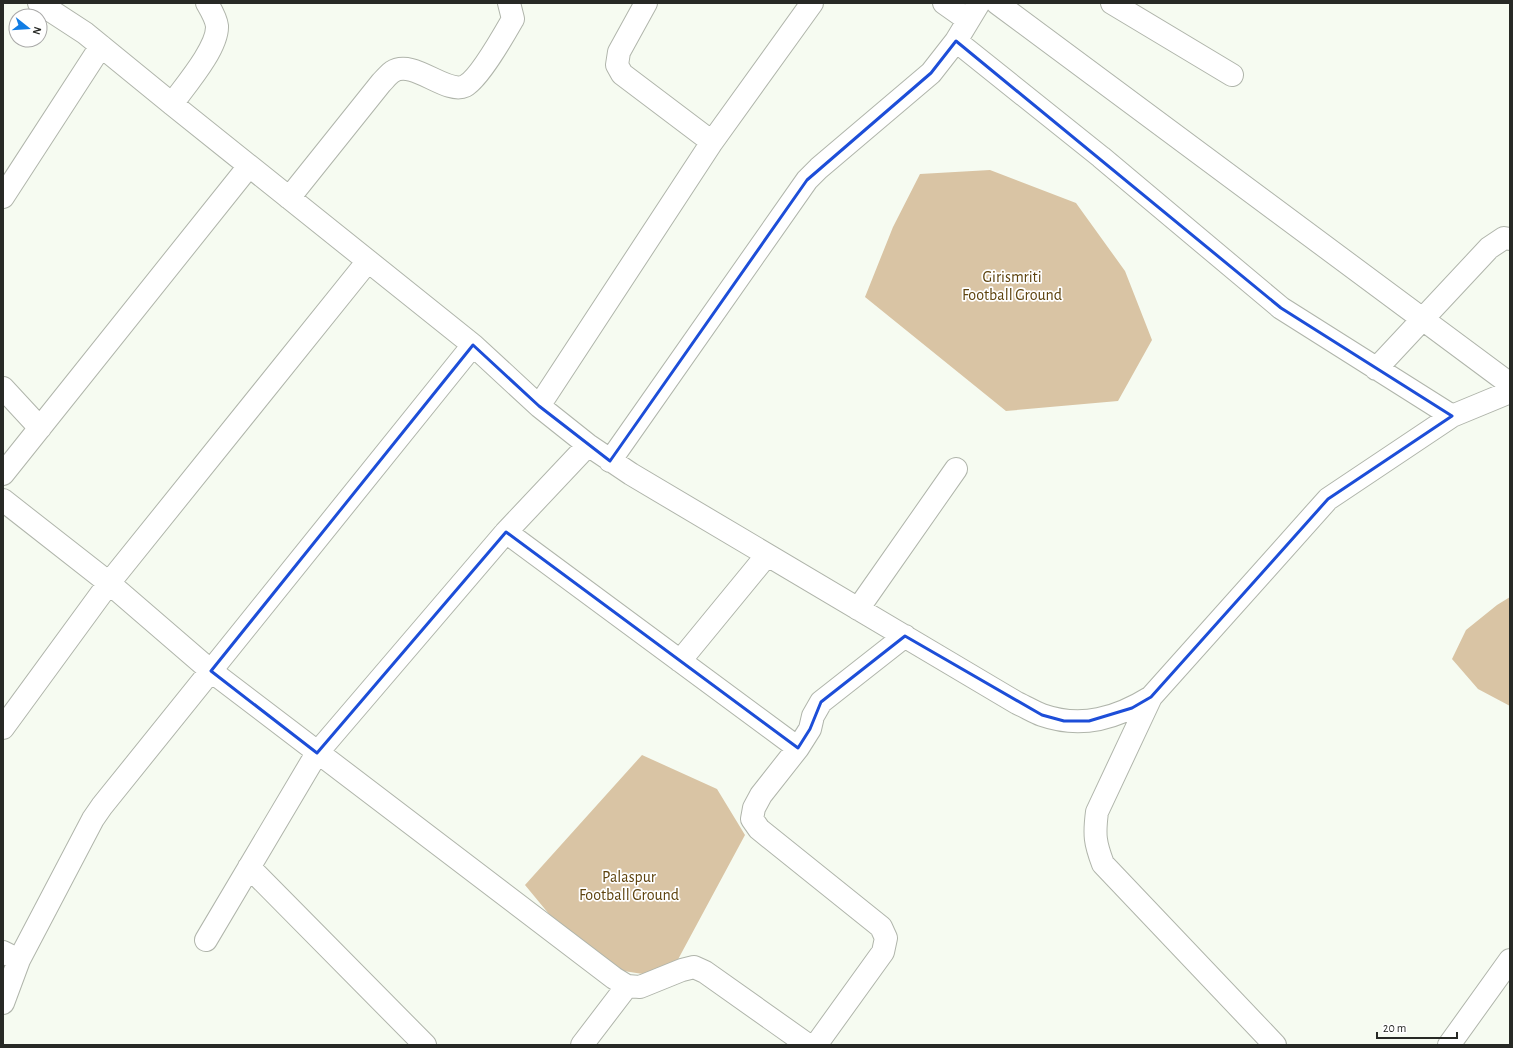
<svg xmlns="http://www.w3.org/2000/svg" width="1513" height="1048" font-family="'Alegreya Sans',sans-serif">
<rect width="100%" height="100%" fill="#f6fbf1"/>
<path fill="#d9c4a4" d="M990,170l86,33 49,68 27,69 -34,61 -112,10 -141,-114 28,-70 27,-53z
M1510,597v109l-32,-17 -26,-30 14,-29 31,-25z
M642,755l75,34 28,46 -77,143 -76,-12 -67,-81z"/>
<g fill="none" stroke-linecap="round" stroke-linejoin="round">
<g stroke="#b0b5ab" stroke-width="24">
<path id="street" d="M39,3l46,30 87,71 301,241 66,61 49,39 43,29 386,229c9,4 17,9 25,12 40,14 75,3 109,-18l177,-198 124,-83 58,-24
M646,3l-27,49 -2,13 5,9 90,68
M944,3l24,17
M997,3l513,381
M1112,3l120,72
M956,41l145,116 180,151 171,108
M172,104c13,-18 46,-56 45,-78 -1,-8 -6,-16 -10,-23
M3,197l98,-151
M289,198l92,-115c3,-3 7,-8 11,-11 21,-14 54,23 73,14 14,-7 40,-53 48,-67l-4,-16
M1376,369l113,-121 15,-10 6,1
M3,388l37,40
M539,406l173,-264 100,-139
M610,461l197,-281 12,-12 112,-95 25,-32 23,-38
M3,474l246,-308
M3,500l106,83 102,88 403,307 13,8 13,1 42,-17 12,-3 11,5 103,73
M506,532l292,216
M858,609l98,-140
M680,661l87,-106
M1151,697l-54,115c-3,23 -2,31 6,52l172,181
M3,728l106,-145 259,-322
M249,867l176,178
M206,940l111,-187 189,-221 82,-87
M3,952l16,8
M3,1003l16,-43 74,-141 9,-13 371,-461
M582,1045l45,-59
M816,1045l67,-93 3,-14 -5,-11 -122,-98 -7,-10 2,-11 7,-13 37,-47 12,-19 3,-13 8,-14 84,-66
M1449,1045l61,-85"/>
</g>
<use href="#street" stroke="#fff" stroke-width="22"/>
</g>
<path fill="none" stroke="#1d4ed8" stroke-width="3" stroke-linejoin="round" d="M956,41l325,267 171,108 -124,83 -177,198 -19,11 -43,13h-25l-22,-6 -137,-79 -84,66 -11,27 -12,19 -292,-216 -189,221 -106,-82 262,-326 66,61 71,55 197,-281 124,-107z"/>
<g text-anchor="middle" dominant-baseline="central" stroke-width="3.5" stroke-linejoin="round" paint-order="stroke">
<g font-size="16" fill="#5e430e" stroke="#fff">
<text x="1012" y="277">Girismriti<tspan x="1012" dy="18">Football Ground</tspan></text>
<text x="629" y="877">Palaspur<tspan x="629" dy="18">Football Ground</tspan></text>
</g>
</g>
<rect width="1513" height="1048" fill="none" stroke="#272925" stroke-width="8"/>
<g transform="translate(28 28) rotate(107)"><circle r="19" fill="#ffffff" stroke="#a9a9a8"/>
<path d="M0-3L7 15L0 10L-7 15Z" fill="#117de4"/>
<text y="-6" font-size="11" font-weight="bold" text-anchor="middle" fill="#272925">N</text>
</g>
<path d="M1377 1032v6h80v-6" fill="none" stroke="#272925" stroke-width="2"/>
<text x="1383" y="1032" font-size="12" fill="#272925" stroke="#ffffff" stroke-width="3" paint-order="stroke">20 m</text>
</svg>
